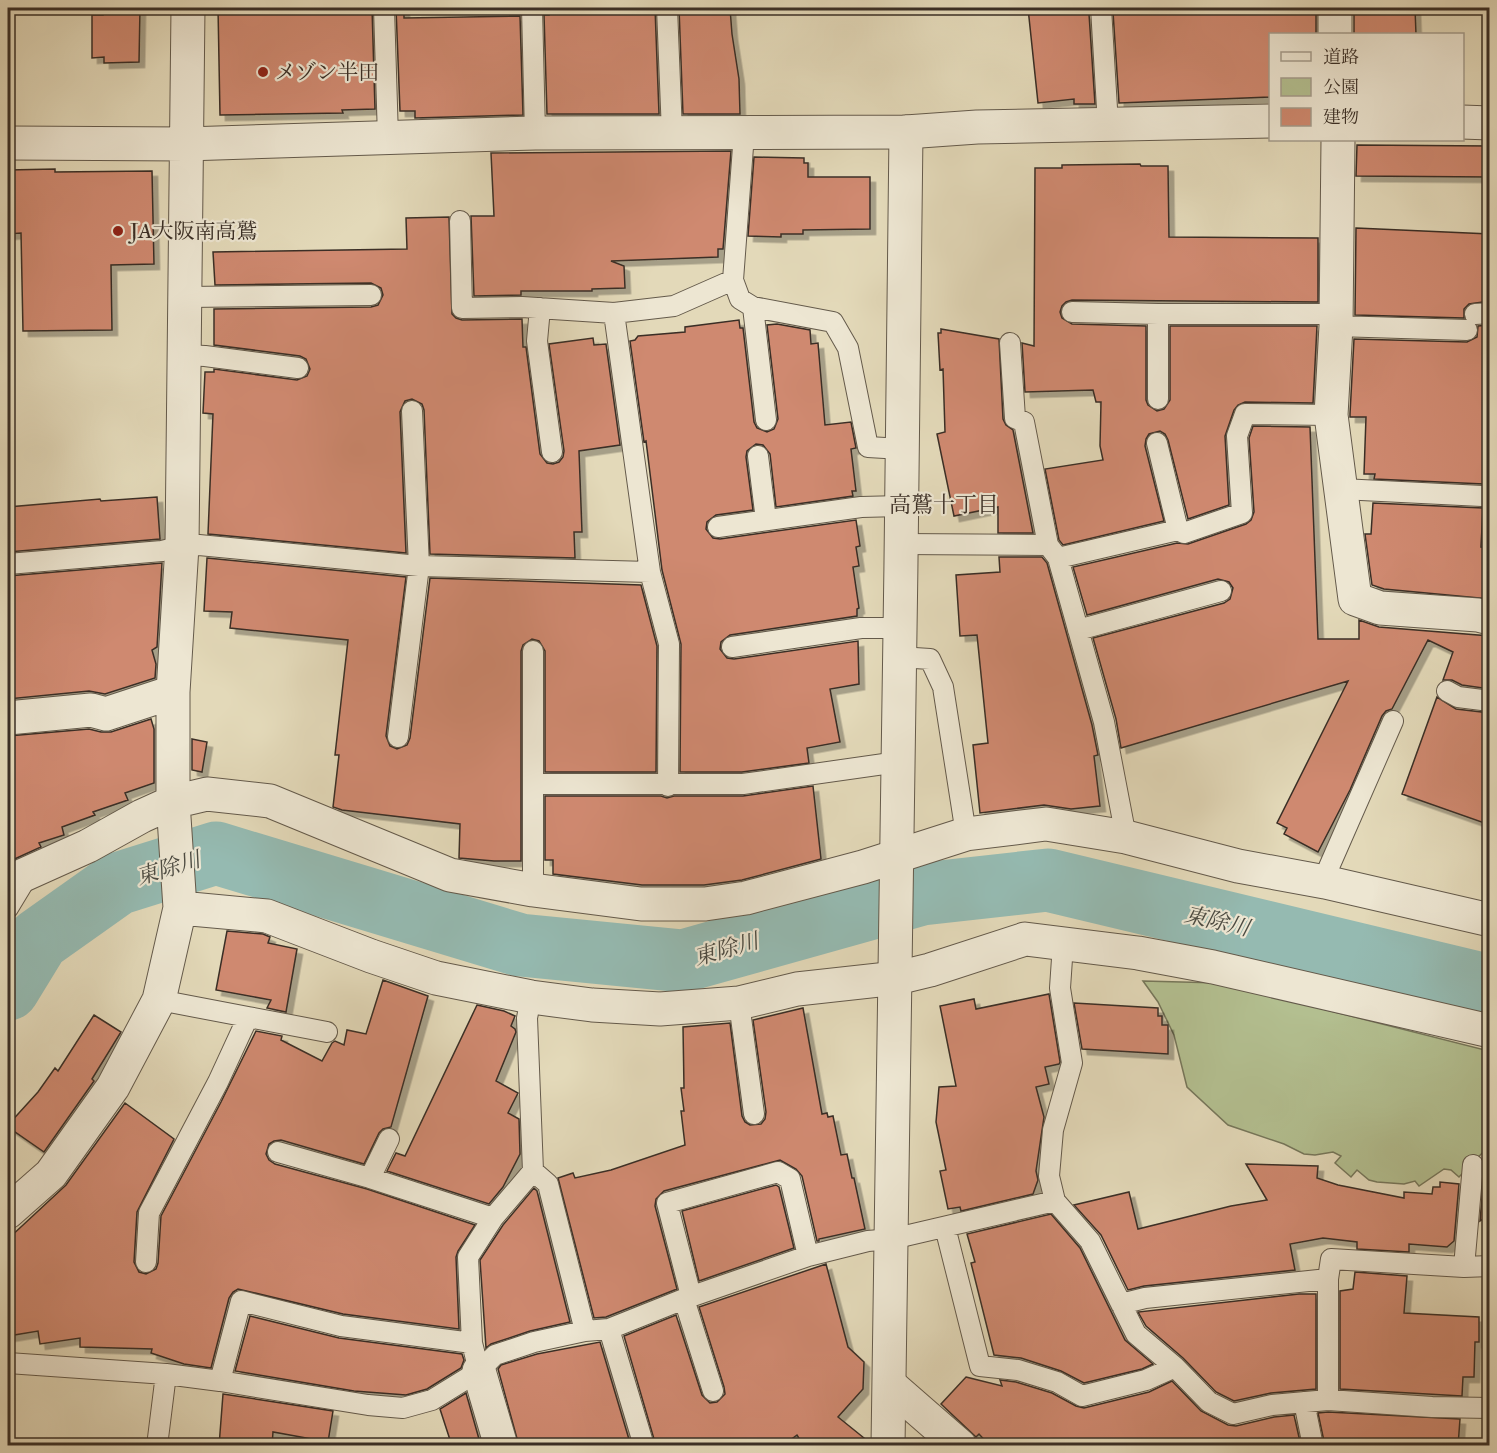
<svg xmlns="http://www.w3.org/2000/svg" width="1497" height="1453" font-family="'IM FELL Great Primer','Noto Serif JP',serif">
<defs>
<filter id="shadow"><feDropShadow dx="5.5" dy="5.5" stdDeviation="0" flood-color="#0004"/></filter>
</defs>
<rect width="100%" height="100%" fill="#e3d9b9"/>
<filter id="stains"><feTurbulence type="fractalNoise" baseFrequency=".00333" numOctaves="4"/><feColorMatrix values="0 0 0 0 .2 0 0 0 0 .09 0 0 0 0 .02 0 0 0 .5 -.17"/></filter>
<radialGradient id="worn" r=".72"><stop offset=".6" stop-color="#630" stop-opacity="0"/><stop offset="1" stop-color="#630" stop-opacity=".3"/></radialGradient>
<path fill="#b3bf90" stroke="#76775b" stroke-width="1.5" d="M1143,981l77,2 269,68v95l-30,31 -8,-7 -7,-1 -25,17 -4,-5 -11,3 -27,-2 -8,-2 -12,-10 -6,7 -16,-14 6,-7 -8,-4 -18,3 -11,-1 -20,-10 -56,-19 -41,-38 -13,-52 -16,-33z"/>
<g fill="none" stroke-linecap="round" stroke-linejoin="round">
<path stroke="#95bab1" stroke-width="63" d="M8,989l30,-49 79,-56 99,-31 304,92 163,16 239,-67 126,-14 442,106"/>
</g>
<path fill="#cf896f" stroke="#3a2f26" stroke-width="1.5" filter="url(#shadow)" d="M103,8h37l-1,54 -35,1v-6l-12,1v-43h11z
M218,8h154l3,101 -33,1 1,3 -123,2z
M396,8h8v10l116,-2 3,99 -108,3v-7h-15z
M549,8h106l4,106h-112l-3,-99h5z
M679,8h51l2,26 7,45 1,35h-57z
M1028,8h52l1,6h8l6,90h-21v-5l-36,4z
M1160,8h156v26h-46v63l-151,6 -6,-91z
M1354,8h61l1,26h-62z
M1357,145l133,1v31l-134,-1z
M731,151l-8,98h-5v8l-107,4 13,5 1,22 -33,1v2h-71v4l-47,1 -3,-80h23l-3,-63z
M754,157l50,1v5h4v14h62v52l-67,1v4h-22v3l-33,-1z
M1140,164l1,2h27l1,71 149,1v64l-246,-2 -6,2 -4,4 -2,6 2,6 10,6 74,2v74l2,5 9,6 7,-2 6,-9v-74h147l-4,77 -68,-1 -7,3 -4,5 -9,26 4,69 -41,14 -20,-79 -3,-6 -5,-3 -11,3 -3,5 -1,7 19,75 -101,24 -4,-5 -14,-71 58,-9 -3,-14 1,-44h-5l-3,-12 -68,2 -3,-49 12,3 1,-178h27v-3z
M55,169v3l97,-1 2,93 -43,1 1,65 -89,1 -2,-98 -13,1v-64z
M449,217l3,97 4,4 6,2 60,-1 1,28h3l14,107 7,9 6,1 6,-2 4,-5 1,-6 -15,-107 44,-6 1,7 12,-1 14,101 -41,6 3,81h-8l1,26 -145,-4 -6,-144 -2,-6 -10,-5 -7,2 -5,11 6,141 -198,-19 5,-120 -10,-1 2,-41h9v-3l83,11 10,-4 3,-7 -4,-10 -6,-3 -86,-11v-36l157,-2 7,-2 5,-10 -2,-7 -10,-5 -156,2 -2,-33 194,-3 -1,-31z
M1356,228l134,6v67l-21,3 -5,5v9l-109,-3z
M739,320l1,8h3l11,94 3,6 10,4 7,-3 4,-10 -11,-94 10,-1 33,6 1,14 7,-1 7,82 26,-3 5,26 -5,1 5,42h-4l1,5 -77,11 -6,-53 -7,-9 -7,-1 -9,7 -1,6 7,53 -37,5 -9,7 -1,7 7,9 7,1 136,-19 4,26 -4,1 3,19 -6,1 6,41 -2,1v7l-127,19 -9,7 -1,7 7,9 7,1 124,-18 1,43 -29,5 10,53 -33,6 2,15 -67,9h-62l1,-128 -19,-74 -16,-129 -2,1 -14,-101 5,-1 3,-4 47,-4v-5z
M1490,325v53l-6,106 -110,-5 1,-5h-11l2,-57h-16v-3l4,-75 113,3 10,-5 1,-11z
M941,329l58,10 4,80 3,6 7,5 20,103h-35v-26l-44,9 -17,-82 8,-2 -2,-63 -3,1 -2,-37h3z
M1253,426l57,1 8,212h41v-19l20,7 111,9v53l-28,-4 -10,-5h-9l10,-28 -25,-12 -36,69 -6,2 -4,5 -32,74 -32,62 -34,-18 3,-6 -10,-5 71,-142 -227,67 -5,-29 -23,-81 131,-35 6,-4 3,-11 -4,-6 -11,-3 -131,36 -14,-48 104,-24 11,1 58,-20 5,-4 3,-8 -5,-74z
M157,497l3,42 -152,13v-45l92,-8 1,2z
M1373,503l110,5 -2,39 9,1v51l-106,-10 -12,-4 -7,-51h6z
M999,557h43l5,6 45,162 6,30 -4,1 6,50 -29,3 -27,-4 -64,8 -7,-68 15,-2 -11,-108 -17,1 -4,-61 44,-3z
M207,558l199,19 -20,159 4,10 7,3 10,-4 3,-7 20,-160 211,7 16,61 -1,126h-111v-121l-6,-10 -7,-2 -9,6 -2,6v210h-27l-35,-3 1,-34 -118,-14 -9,-3 6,-52h-4l13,-115 -118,-12 2,-16 -28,-1z
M162,563l-5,84 -5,3 4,14 -1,14 -50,16 -16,-3 -81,8v-123z
M1437,697l19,12 34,4v112l-88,-31z
M151,719l3,10v54l-29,10 3,7 -35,12 2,3 -33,12 2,8 -25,8 2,4 -33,15v-126l81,-7 12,3h10z
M192,739l15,3 -5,30 -10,-2z
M813,786l8,73 -79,21 -38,5h-62l-89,-11v-14h-8v-64h116l6,2 7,-2h69z
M227,931l36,3 7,3 -2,6 29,6 -11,63 -19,-4 4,-8 -55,-10z
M383,980l45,16 -37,131 -8,2 -4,4 -15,31 -83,-24 -7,1 -5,3 -3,10 3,6 6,4 92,25 108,36 -17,26 -2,6 3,72 -116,-15 -105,-25 -5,3 -4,6 -18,70 -27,-4 -33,-11 1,-4 -72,-2v-9l-40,6 -2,-13 -30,5v-97l58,-54 59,-82 49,36 -37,73 -3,50 5,10 7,2 10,-5 2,-6 3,-47 60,-114 35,-71 26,5 -1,4 41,21 10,-18 3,-2 9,4 3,-15 19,4z
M1049,994l11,68 -1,2 -14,3 4,17 -13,3 8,30 -8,54 2,9 -5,14 -72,17 -1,-4 -12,2 -8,-38 6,-1 -10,-48 3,-35 17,-1 -16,-80 34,-7 2,10z
M1074,1003l84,5v8h4v9h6v29l-86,-5z
M477,1005l27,6 11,5 -4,10 4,3 1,3 -20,49 22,12 -10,20 11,6 1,35 -17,33 -14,17 -102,-33 9,-18 9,3z
M803,1008l19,106 5,-1 1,4 5,-1 8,39 6,-1 5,24h2l11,51 -46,10v2h-2l-15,-65 -6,-7 -16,-9 -116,31 -8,8 -1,7 22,83 -71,28 -12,1 -36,-140 15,-5 2,5 36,-8 74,-25 -4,-34h3l-3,-23h3l-1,-61 47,-4 12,93 3,6 5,3 11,-1 4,-5 1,-7 -13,-92z
M94,1015l27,17 -29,47 2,2 -50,71 -36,-25v-2l30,-33 17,-24 3,3z
M1246,1164l72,2 -1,12 21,7 66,13v-6l28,2 1,-7h7v-5l19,2 -5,57 -7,6 -38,-3v8l-52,-3v-7l-34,-4 -33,6 5,26 -151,16 -16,4 -27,-55 -27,-30 55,-13 9,37 93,-23 36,-6z
M776,1185l3,2 15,61 -95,33 -17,-70z
M1483,1187h7v27l-10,7z
M534,1188l3,3 33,131 -40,9 -39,13 -5,4 -6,-88 23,-35z
M1051,1214l29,34 45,92 28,24 -11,5 -58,14 -23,-12 -40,-13 -27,-3 -23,-92 4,-1 -8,-28z
M826,1264l22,83 16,15 -1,27 -25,28 31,25v4h-65l-7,-11 -15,11h-126l-32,-110 52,-21 26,80 8,8 7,-1 8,-8 -1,-7 -25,-80z
M1355,1272l52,4 -3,37 75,4v25h-4l-1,35h-11l-1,19 -122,-7v-98l13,-2z
M1299,1294h17v95l-45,4 -37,8 -18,-9 -33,-34 -37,-32 -8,-14z
M250,1316l89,22 123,16 2,6 -3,8 -34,21 -21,6 -52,-4 -119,-20z
M600,1342l31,104h-112l-21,-77 3,-4 36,-11z
M966,1377l36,9 -2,-6 16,2 36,11 24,13 8,2 65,-16 23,-11 29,30 27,14 8,1 38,-9 20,-2 7,31h-311l-11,-12 -3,3 -35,-33z
M466,1393l15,53h-29l-12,-37z
M223,1394l110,17 -5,31 -55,-10 -1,14h-53z
M1328,1412l132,7 -2,27h-133l-7,-33z"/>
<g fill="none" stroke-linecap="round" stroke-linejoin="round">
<g stroke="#645a4b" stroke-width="22">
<path id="service" d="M384,8l4,130
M532,8l3,125
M667,8l5,125
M1101,8l7,117
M742,132l1,15 -10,133 7,19 13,8 80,15 15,26 20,99 34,2
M460,221l2,87 60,-1 92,6
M185,297l186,-2
M753,307l13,113
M540,308l-3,33 15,111
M1072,312l86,2h178
M1158,314v85
M1475,314l15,-1
M1336,326l131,4
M1010,343l5,75 9,4 24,123
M184,355l21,1 93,12
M758,456l8,64
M1341,489l141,7
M718,527l143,-20 40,-1
M1178,530l6,3 58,-20 -5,-77 8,-22 86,1
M900,544l148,1 10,13 46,164 22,115
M1058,558l120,-28 -21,-87
M8,564l154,-13 20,-5 17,-1 220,21 231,6 -36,-259 60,-7 59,-26
M650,572l19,72 -1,142
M1078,630l143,-39
M732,647l129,-19h39
M533,651v133
M899,657l31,2 13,28 23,147
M1447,691l11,6 32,4
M398,737l21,-171 -7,-155
M1325,882l4,-15 64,-146
M533,890v-106h210l155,-22
M8,908l20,-33
M739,1003l15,111
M248,1017l79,15
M278,1152l92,26 123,40
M533,1171l15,13 37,147
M370,1178l19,-39
M1055,1201l-6,-25 4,-46 19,-67 -12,-75 3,-44
M945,1227l35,139 38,4 39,12 25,14 64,-16 29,-13
M146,1262l3,-49 69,-131 30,-65 -89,-17
M1464,1267l9,-102
M691,1296l-24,-93 111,-31 12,7 18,77
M684,1299l29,92
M1121,1304l24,-6 183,-19 3,-20 133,8 26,-1
M609,1329l35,117
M8,1363l158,11 54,7 148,24 35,3 29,-8 47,-29 16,-16 39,-13 51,-11 24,-2 75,-30 124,-43 60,-15 24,-2 163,-38 35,40 46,93 39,33 34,35 24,12 39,-9 56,-5 104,7 58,1
M479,1371l-7,-28 -4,-86 25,-39 40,-47 -6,-153 4,-21
M220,1381l21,-80 100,25 131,17
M1328,1400v-121
M1304,1402l9,44
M157,1446l9,-72"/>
</g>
<g stroke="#645a4b" stroke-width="35">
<path id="minor" d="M1335,8v26
M1462,122l28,1
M1338,140l-2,186 -5,89 24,184 25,9 98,7 12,3
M8,143l178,1 349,-11 371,-1 71,-5 293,-6
M8,718l83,-8 15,4 67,-22
M8,882l80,-36 54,-30 31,-14 34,-8 63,7 180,74 83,15 108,14h64l41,-6 117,-31 103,-33 80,-10 80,13 112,29 87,16 165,38
M180,908l87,8 104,40 65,22 95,19 61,8 68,4 79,-6 58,-14 100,-11 33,-8 95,-31 113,14 75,14 277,64
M8,1212l43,-38 62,-87 46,-87 21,-92 -7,-106v-110l9,-146 6,-538
M479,1371l22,75
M890,1385l70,61"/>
</g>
<g stroke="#645a4b" stroke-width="35">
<path id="tertiary" d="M888,1446c10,-438 12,-876 18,-1314"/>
</g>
<use href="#service" stroke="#ede6d2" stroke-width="20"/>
<use href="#minor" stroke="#ede6d2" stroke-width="33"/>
<use href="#tertiary" stroke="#ede6d2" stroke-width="33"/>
</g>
<g fill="#8f2418" stroke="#ede6d2" stroke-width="2">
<circle cx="263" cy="72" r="6"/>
<circle cx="118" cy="231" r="6"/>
</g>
<g text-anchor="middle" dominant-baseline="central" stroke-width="4.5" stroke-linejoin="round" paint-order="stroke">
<g font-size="21" fill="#3a2f26" stroke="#ede6d2" text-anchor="start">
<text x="275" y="72">メゾン半田</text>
<text x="130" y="231">JA大阪南高鷲</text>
</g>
<g font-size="22" fill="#3a2f26" stroke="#ede6d2">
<text x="944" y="504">高鷲十丁目</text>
</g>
<g font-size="22" font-style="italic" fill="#4c4b42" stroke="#ede6d2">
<text transform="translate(168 868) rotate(-17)">東除川</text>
<text transform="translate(1217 921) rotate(13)">東除川</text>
<text transform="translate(726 949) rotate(-16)">東除川</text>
</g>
</g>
<rect width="1497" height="1453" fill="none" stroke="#e3d9b9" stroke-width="30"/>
<rect x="9" y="9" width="1479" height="1435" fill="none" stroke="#3a2f26" stroke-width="3"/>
<rect x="15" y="15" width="1467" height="1423" fill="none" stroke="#3a2f26" stroke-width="1.5"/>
<rect x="1269" y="33" width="195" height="108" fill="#ede6d2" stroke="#a59d8d" stroke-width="1.5"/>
<rect x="1281" y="52" width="30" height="9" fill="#ede6d2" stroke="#a59d8d" stroke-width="1.5"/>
<text x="1323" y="63" font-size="18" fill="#3a2f26">道路</text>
<rect x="1281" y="78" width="30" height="18" fill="#b3bf90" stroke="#a59d8d" stroke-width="1.5"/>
<text x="1323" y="93" font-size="18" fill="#3a2f26">公園</text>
<rect x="1281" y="108" width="30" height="18" fill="#cf896f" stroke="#a59d8d" stroke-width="1.5"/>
<text x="1323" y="123" font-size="18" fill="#3a2f26">建物</text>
<rect width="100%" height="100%" filter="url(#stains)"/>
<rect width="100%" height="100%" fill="url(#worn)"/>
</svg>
